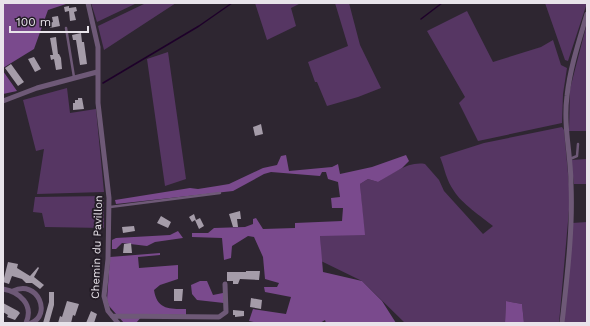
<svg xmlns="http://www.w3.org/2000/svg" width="590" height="326" font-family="'Work Sans',sans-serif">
<rect width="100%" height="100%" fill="#2e2631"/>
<path fill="#563663" d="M91,3h46l-40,19z
M146,3h30l-72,47 -6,-24z
M255,3h46l-10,5 5,18 -29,14z
M335,3h14l11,42 21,43 -23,9 -31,9 -10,-24h-2l-7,-20 40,-16z
M545,3h42l-19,58 -3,-1z
M467,11l26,51 48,-15 12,-7 8,25 6,3 -4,26 -1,29 -84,18 -19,-38 6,-6 -38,-66z
M587,23v108h-18l1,-42z
M168,52l18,127 -21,7 -18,-127z
M67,88l3,25 26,-4 8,83 -67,2 7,-45 -8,2 -13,-51z
M562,127l2,3 5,54v26l-10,113h-35l-2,-19 -16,-3 -1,22h-100l-43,-42 -41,-20 -1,-26 44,-1 -4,-50 8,-5 10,3c14,-8 30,-21 47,-18l14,16 5,11 39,43 10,-8c-11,-9 -32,-23 -39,-35 -8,-11 -9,-22 -14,-34l44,-14z
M587,159v25h-13l-3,-24z
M104,196v32l-59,-1 -3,-14 -9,-1 2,-15z
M587,222v101h-23l8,-100z"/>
<path fill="#7a4a8d" d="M3,3h66l-21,7 -14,39 -31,19z
M3,71l14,20 -14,3z
M286,155l3,16 43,-4 6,-3 2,10 32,-7 34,-12 3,6 -7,7 -24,14 -10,-3 -8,5 5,51 -45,1 3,36 39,9 20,20 14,22h-70l-1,-3 -5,3h-61l-10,-2 4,-12 33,5 5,-17 -26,-5 -1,-5h13l2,-4 -14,-4 -2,-22 -9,-20 -6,-1 -16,10 -1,12 -7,2 -2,-22 -30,-1v-4h16l6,-5 31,-1 8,-3v-5l3,-1 7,11 32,-1v-5l47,-2 1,-13h-11l-1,-10 9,-1 -2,-15 -10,-3 -2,-7h-4l-2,4 -49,-4 -7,2 -31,17 -117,13 -1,-4 75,-12 8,1 19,-3 12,-2 34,-16 14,-3 4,-9z
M178,231l5,7 -28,4 -8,4 -25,-3 -6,6h-4v-9l4,-2 54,-3z
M160,253v2l-22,2 1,11 39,-3v14l-18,6 -6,5c3,20 16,19 32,19v6l-42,-1 -8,9h-12l-15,-17 -2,-6 3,-43z
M200,281h7l6,14 10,-2 1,10 -27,-3 -5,-6 -1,-9z
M506,301l16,3 2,19h-19z"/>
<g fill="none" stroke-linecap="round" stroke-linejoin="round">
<path stroke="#1e002a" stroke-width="1.5" d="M421,19l21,-16
M103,83l96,-57 33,-23"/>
</g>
<path fill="#a59ca9" d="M69,6v2l7,-1 1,4 -3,1 2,8 -6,1 -1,-10 -4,1 -1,-5z
M58,16l2,10 -10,2 -1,-5 4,-1 -1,-5z
M81,33l1,9h2l3,22 -7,1 -4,-25h-3l-1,-5z
M56,37l2,17h1l2,4 1,11 -6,1 -2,-11 -3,1 -1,-5h3l-3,-17z
M34,57l7,12 -6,3 -7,-13z
M11,64l13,18 -6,4 -13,-18z
M78,98h4l2,11 -11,1v-7h2v-3h3z
M261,124l2,10 -8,2 -2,-9z
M240,211l1,8h-4l1,8h-5l-4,-13z
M194,214l2,6 4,-2 4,8 -5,3 -4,-9 -3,2 -3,-5z
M161,216l10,6 -3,6 -11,-5z
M134,226l1,5 -12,2 -1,-6z
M131,243l1,10h-9l1,-9z
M8,262l10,2 -1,4 13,8 8,-9 1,1 -5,9 10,8 -4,4 -8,-6h-6l-4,-4 -10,-3 -3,8 -6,-2z
M246,271h14l-1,9 -19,-1 -2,5h-5v-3h-6v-9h19z
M174,289h9l-1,12h-8z
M49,292h5v13l-5,18h-6l6,-21z
M251,298l11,2 -1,9 -11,-2z
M67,301l12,3 -4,12 -2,-1 -2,8h-13l2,-7 2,1z
M3,303l15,8 2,2 -5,7 -8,-3 1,-2 -5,-3z
M233,310l11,1v5l-9,1v-2h-2z
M91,311l6,3 -3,9h-8z"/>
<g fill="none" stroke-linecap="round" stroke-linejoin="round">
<path stroke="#6e5977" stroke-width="2.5" d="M66,28l8,49
M570,159l7,-3 1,-12
M110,207l110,-14"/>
<path stroke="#6e5977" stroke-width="5" d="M88,3l10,44v56l11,95 -1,61 -4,37 4,15 10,12
M3,101l34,-13 60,-16
M3,289c17,3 31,16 23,34
M13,291c25,-12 39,24 18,32
M112,316l107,1 7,-5 -1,-28
M562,323c5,-46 11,-93 9,-139 0,-29 -8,-58 -4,-88 3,-28 12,-55 20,-82"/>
</g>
<g text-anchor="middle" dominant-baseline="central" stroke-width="4" stroke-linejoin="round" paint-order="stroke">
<g font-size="11" fill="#e8e3ea" stroke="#241d27">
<text transform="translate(97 247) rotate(-88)">Chemin du Pavillon</text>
</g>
</g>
<rect width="590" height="326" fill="none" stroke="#e8e3ea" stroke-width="8"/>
<path d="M10 26v6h78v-6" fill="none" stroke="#e8e3ea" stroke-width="2"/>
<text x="16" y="26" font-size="12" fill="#e8e3ea" stroke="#241d27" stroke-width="3" paint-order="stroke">100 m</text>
</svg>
